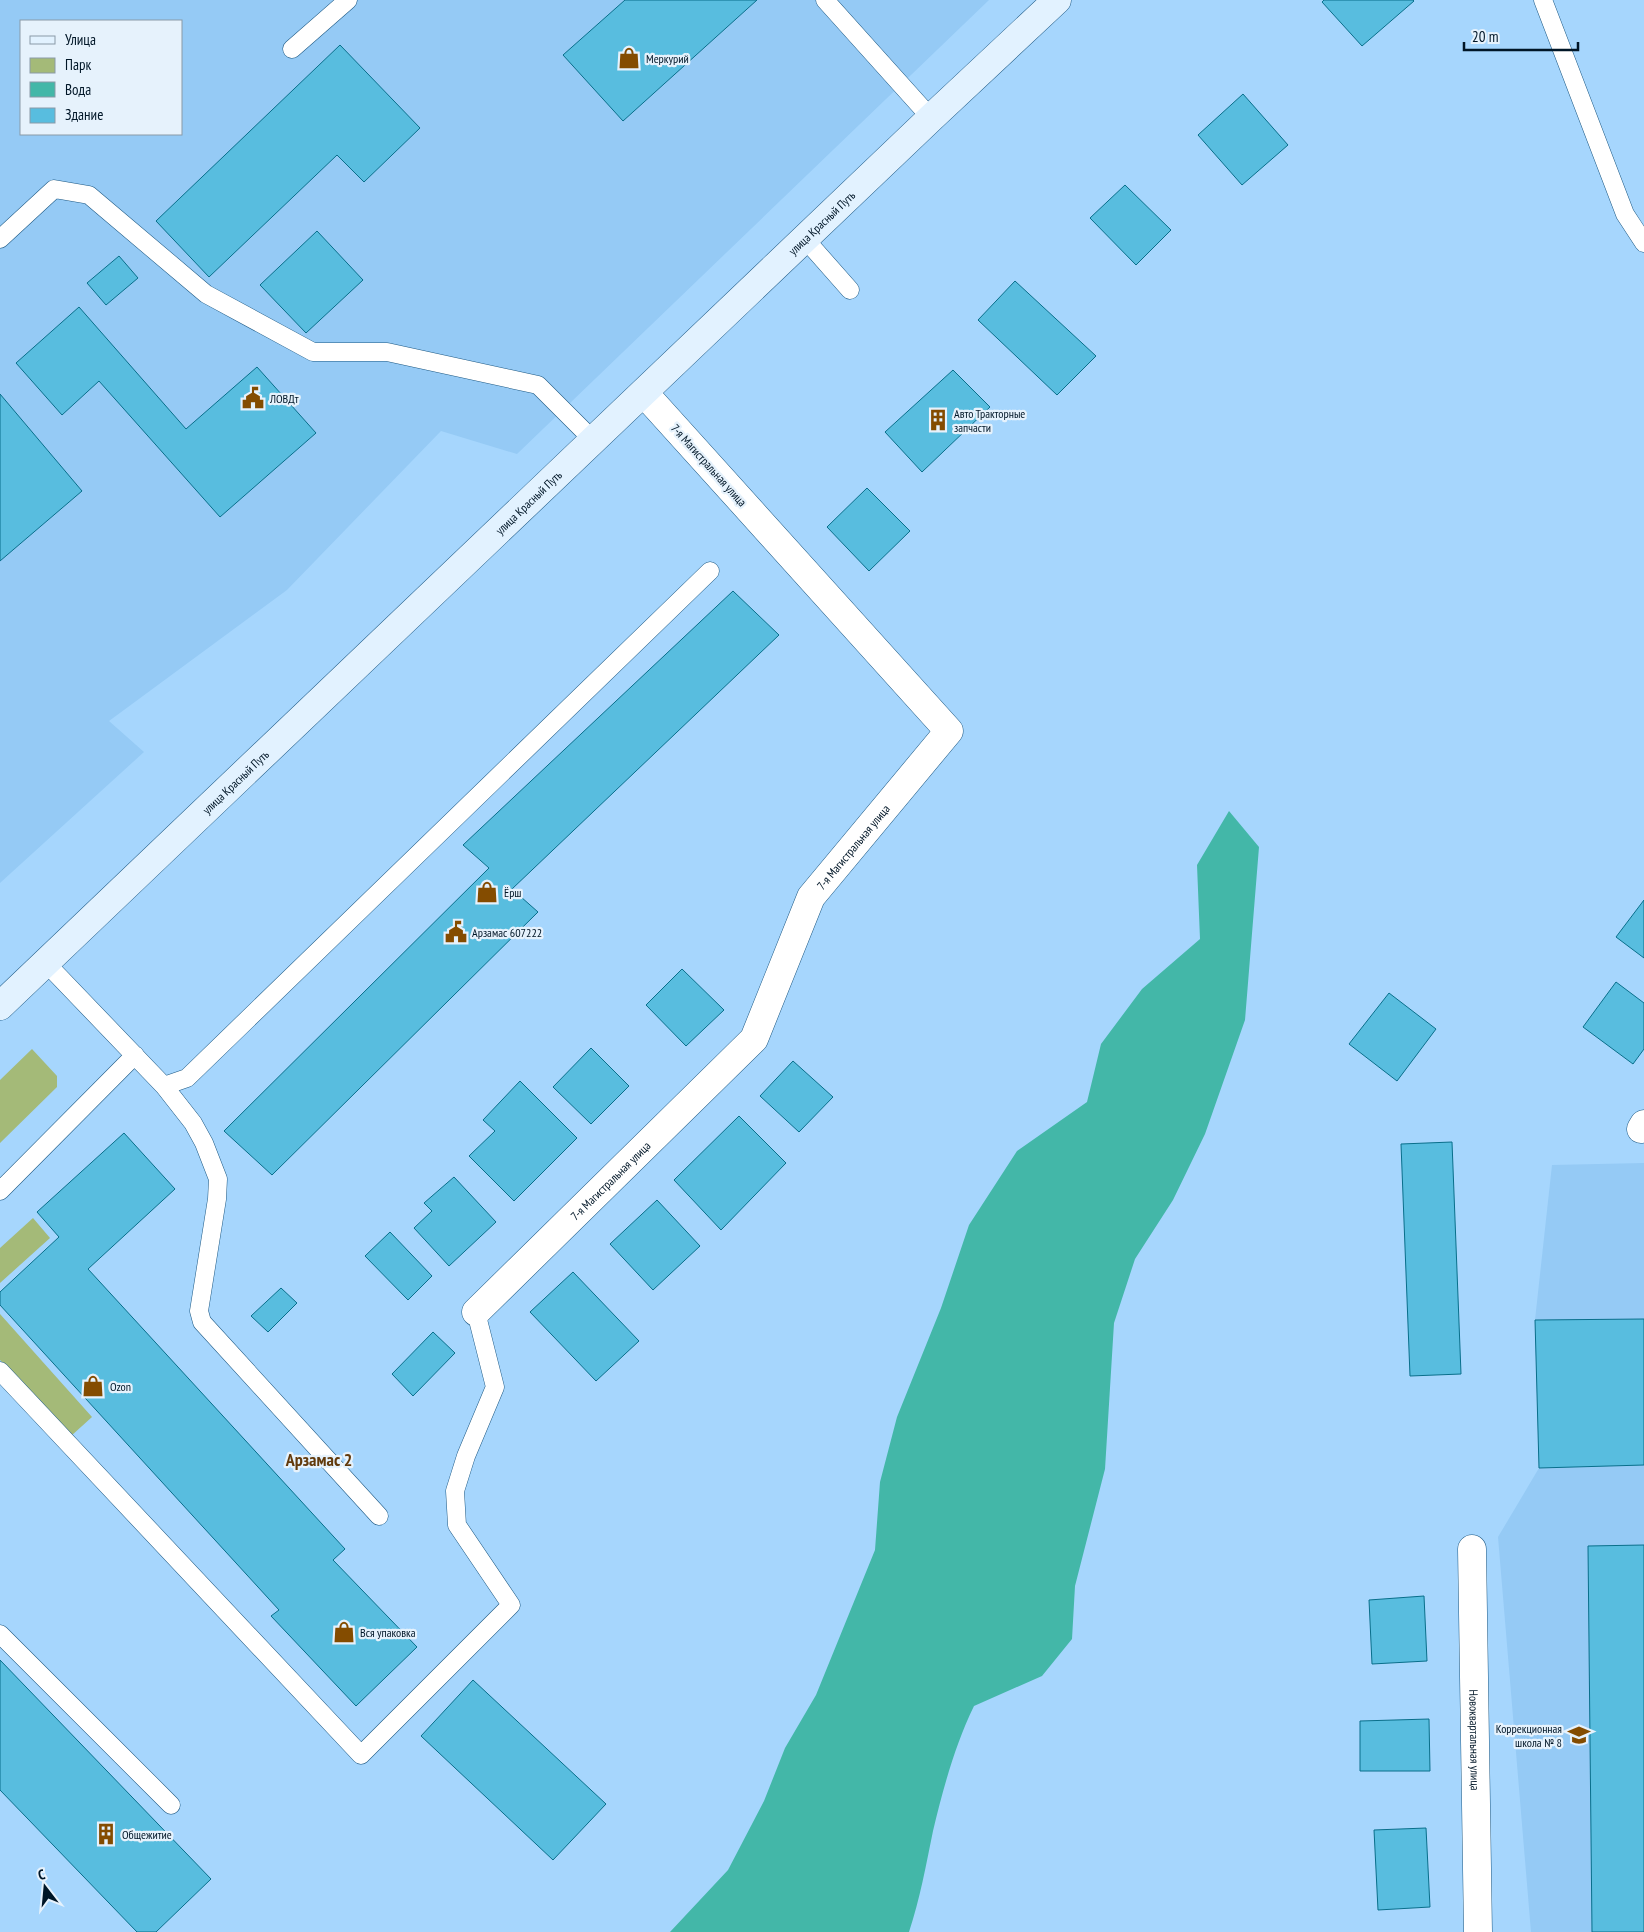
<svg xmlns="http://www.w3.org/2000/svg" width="1644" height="1932" font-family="'PT Sans Narrow',sans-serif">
<rect width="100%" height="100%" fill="#a6d6fd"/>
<path fill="#95caf5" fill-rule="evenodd" d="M0,0h989l-472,454 -76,-23 -154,159 -178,131 35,31 -144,131zM21,21h160v113h-160z
M1644,1163v769h-113l-33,-395 41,-69 -4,-148 17,-155z"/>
<path fill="#a4ba78" d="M32,1049l25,27v11l-57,56v-63z
M33,1218l17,20 -50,45v-35z
M0,1314l92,103 -21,19 -71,-76z"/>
<path fill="#43b7a8" d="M1229,811l30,36 -14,173 -40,114 -32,66 -38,59 -21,64 -9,146 -30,117 -3,53 -30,37 -68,30c-19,39 -31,83 -41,125 -7,34 -13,68 -24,101h-239l58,-62 36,-69 21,-53 31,-53 59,-145 5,-68 17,-65 44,-109 28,-83 48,-74 70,-49 14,-58 41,-55 58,-50 -3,-74z"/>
<path fill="#58bddf" stroke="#096f8b" d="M625,0h132l-134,121 -60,-66z
M1324,0h89l1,1 -52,45 -40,-44z
M340,45l80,83 -56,54 -27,-27 -128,122 -53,-56z
M1243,94l45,51 -46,40 -44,-50z
M1125,185l46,45 -35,35 -46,-47z
M317,231l46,49 -57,53 -46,-48z
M119,256l19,22 -32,27 -19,-22z
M1015,281l81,75 -39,39 -79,-75z
M79,307l107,122 71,-62 59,66 -96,84 -121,-136 -37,34 -46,-52z
M953,370l37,37 -68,65 -37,-40z
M0,394l82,97 -82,70z
M867,488l43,43 -41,40 -42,-44z
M733,591l46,44 -267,254 26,23 -266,263 -48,-44 265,-263 -26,-23z
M1644,900v58l-28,-21z
M682,969l42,41 -38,36 -40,-41z
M1616,982l28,21v46l-11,15 -50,-37z
M1389,993l47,36 -39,52 -48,-37z
M591,1048l38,38 -38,38 -38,-37z
M793,1061l40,36 -34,35 -39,-36z
M520,1081l57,57 -63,63 -45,-45 26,-25 -12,-11z
M739,1116l47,47 -65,67 -47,-50z
M124,1133l51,56 -87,80 257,280 -12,11 84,87 -61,59 -85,-90 8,-6 -279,-305v-13l59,-55 -22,-25z
M1452,1142l9,232 -51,2 -9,-232z
M454,1177l42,45 -47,44 -35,-38 18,-17 -8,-8z
M657,1200l43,46 -47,44 -43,-46z
M390,1232l42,44 -24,24 -43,-44z
M573,1272l66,69 -43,40 -66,-69z
M281,1288l16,15 -29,29 -17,-16z
M1644,1319v146l-105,3 -4,-148z
M433,1332l22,21 -42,43 -21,-22z
M1644,1545v387h-52l-4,-386z
M1424,1596l3,65 -55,3 -3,-64z
M0,1660l211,219 -55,53h-19l-137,-142z
M473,1680l133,124 -53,56 -132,-124z
M1429,1719l1,52h-70v-50z
M1426,1828l4,79 -52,3 -4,-80z"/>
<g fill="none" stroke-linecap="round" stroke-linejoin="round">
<g stroke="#1d5984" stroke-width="19">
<path id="service" d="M825,0l106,118
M1543,0l82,214 19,29
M292,49l56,-49
M0,239l54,-50 35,6 117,99 107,58h74l151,33 56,56
M805,239l45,51
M46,963l118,123 23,-8 523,-507
M164,1086l29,37 11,20 14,36 -1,20 -18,112 3,11 177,194
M0,1191l135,-136
M0,1371l361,384 150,-150 -54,-80 -2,-34 11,-35 29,-69 -19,-75
M0,1634l171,171"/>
</g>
<g stroke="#1d5984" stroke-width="29">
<g id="minor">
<path d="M1641,1129l3,-5"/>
<path id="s1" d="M476,1312l278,-273 57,-142 138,-166 -305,-338"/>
<path id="s2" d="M1472,1549l6,383"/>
</g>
</g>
<g stroke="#1d5984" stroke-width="29">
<g id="secondary">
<path id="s3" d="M0,1006l931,-888 126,-118"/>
</g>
</g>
<use href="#service" stroke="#fff" stroke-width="18"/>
<use href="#minor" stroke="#fff" stroke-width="28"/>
<use href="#secondary" stroke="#e2f2ff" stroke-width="28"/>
</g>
<defs>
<g id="shop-bare" transform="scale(1.725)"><path d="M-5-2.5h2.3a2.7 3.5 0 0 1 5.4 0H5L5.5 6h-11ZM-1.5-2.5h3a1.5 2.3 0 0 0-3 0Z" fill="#844c00" stroke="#e6f2fc" stroke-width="2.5" paint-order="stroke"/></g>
<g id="civic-bare" transform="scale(1.725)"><path d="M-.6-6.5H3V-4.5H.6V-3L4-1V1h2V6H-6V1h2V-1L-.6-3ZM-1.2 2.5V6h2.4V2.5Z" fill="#844c00" stroke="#e6f2fc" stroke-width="2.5" paint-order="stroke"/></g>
<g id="building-bare" transform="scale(1.725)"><path d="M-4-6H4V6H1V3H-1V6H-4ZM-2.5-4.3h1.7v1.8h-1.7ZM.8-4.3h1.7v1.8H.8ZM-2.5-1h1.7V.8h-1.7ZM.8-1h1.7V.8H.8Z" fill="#844c00" stroke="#e6f2fc" stroke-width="2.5" paint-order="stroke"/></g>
<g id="school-bare" transform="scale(1.725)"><path d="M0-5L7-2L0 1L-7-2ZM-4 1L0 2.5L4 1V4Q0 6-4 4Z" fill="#844c00" stroke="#e6f2fc" stroke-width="2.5" paint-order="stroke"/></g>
</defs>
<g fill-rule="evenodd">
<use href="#shop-bare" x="629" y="58"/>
<use href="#civic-bare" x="253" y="398"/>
<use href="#building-bare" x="938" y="420"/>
<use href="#shop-bare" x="487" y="892"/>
<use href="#civic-bare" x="456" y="932"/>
<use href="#shop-bare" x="93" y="1386"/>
<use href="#shop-bare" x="344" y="1632"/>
<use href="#school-bare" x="1579" y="1735"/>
<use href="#building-bare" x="106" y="1834"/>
</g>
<g text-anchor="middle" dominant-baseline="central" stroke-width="4.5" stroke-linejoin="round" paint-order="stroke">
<g font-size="12" fill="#001627" stroke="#e6f2fc" text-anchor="start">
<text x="646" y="58">Меркурий</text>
<text x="270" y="398">ЛОВДт</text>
<text x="954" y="413">Авто Тракторные<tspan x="954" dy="14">запчасти</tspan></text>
<text x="504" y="892">Ёрш</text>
<text x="472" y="932">Арзамас 607222</text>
<text x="110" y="1386">Ozon</text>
<text x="360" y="1632">Вся упаковка</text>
<text x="1562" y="1728" text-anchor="end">Коррекционная<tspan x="1562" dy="14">школа № 8</tspan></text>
<text x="122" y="1834">Общежитие</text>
</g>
<g font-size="12" fill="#001627" stroke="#e6f2fc">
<text stroke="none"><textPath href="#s3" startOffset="1135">улица Красный Путь</textPath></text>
<text transform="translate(709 465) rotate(48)">7-я Магистральная улица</text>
<text stroke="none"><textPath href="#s3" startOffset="730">улица Красный Путь</textPath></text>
<text stroke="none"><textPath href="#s3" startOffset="325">улица Красный Путь</textPath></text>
<text stroke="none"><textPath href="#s1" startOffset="608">7-я Магистральная улица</textPath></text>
<text stroke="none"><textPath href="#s1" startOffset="188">7-я Магистральная улица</textPath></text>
<text stroke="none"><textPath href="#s2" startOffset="191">Новоквартальная улица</textPath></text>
</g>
<g font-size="18" font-weight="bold" fill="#623a0c" stroke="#e6f2fc">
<text x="319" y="1459">Арзамас 2</text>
</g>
</g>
<rect x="20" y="20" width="162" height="115" fill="#e6f2fc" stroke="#8a9aa7"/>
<rect x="30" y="36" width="25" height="8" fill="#e2f2ff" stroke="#8a9aa7"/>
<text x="65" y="45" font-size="15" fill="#001627">Улица</text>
<rect x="30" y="58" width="25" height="15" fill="#a4ba78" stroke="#8a9aa7"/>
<text x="65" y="70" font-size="15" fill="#001627">Парк</text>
<rect x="30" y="82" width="25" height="15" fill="#43b7a8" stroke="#8a9aa7"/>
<text x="65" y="95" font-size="15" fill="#001627">Вода</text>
<rect x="30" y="108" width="25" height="15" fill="#58bddf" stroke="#8a9aa7"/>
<text x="65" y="120" font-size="15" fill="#001627">Здание</text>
<g transform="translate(45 1887) rotate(344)" stroke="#e6f2fc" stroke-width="4" paint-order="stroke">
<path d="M0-4L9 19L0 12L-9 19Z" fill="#001627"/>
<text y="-8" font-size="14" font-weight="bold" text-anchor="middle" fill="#001627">С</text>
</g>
<path d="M1464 42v8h114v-8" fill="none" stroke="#001627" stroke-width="2.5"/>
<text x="1472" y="42" font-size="15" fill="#001627" stroke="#e6f2fc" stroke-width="4" paint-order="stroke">20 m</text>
</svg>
